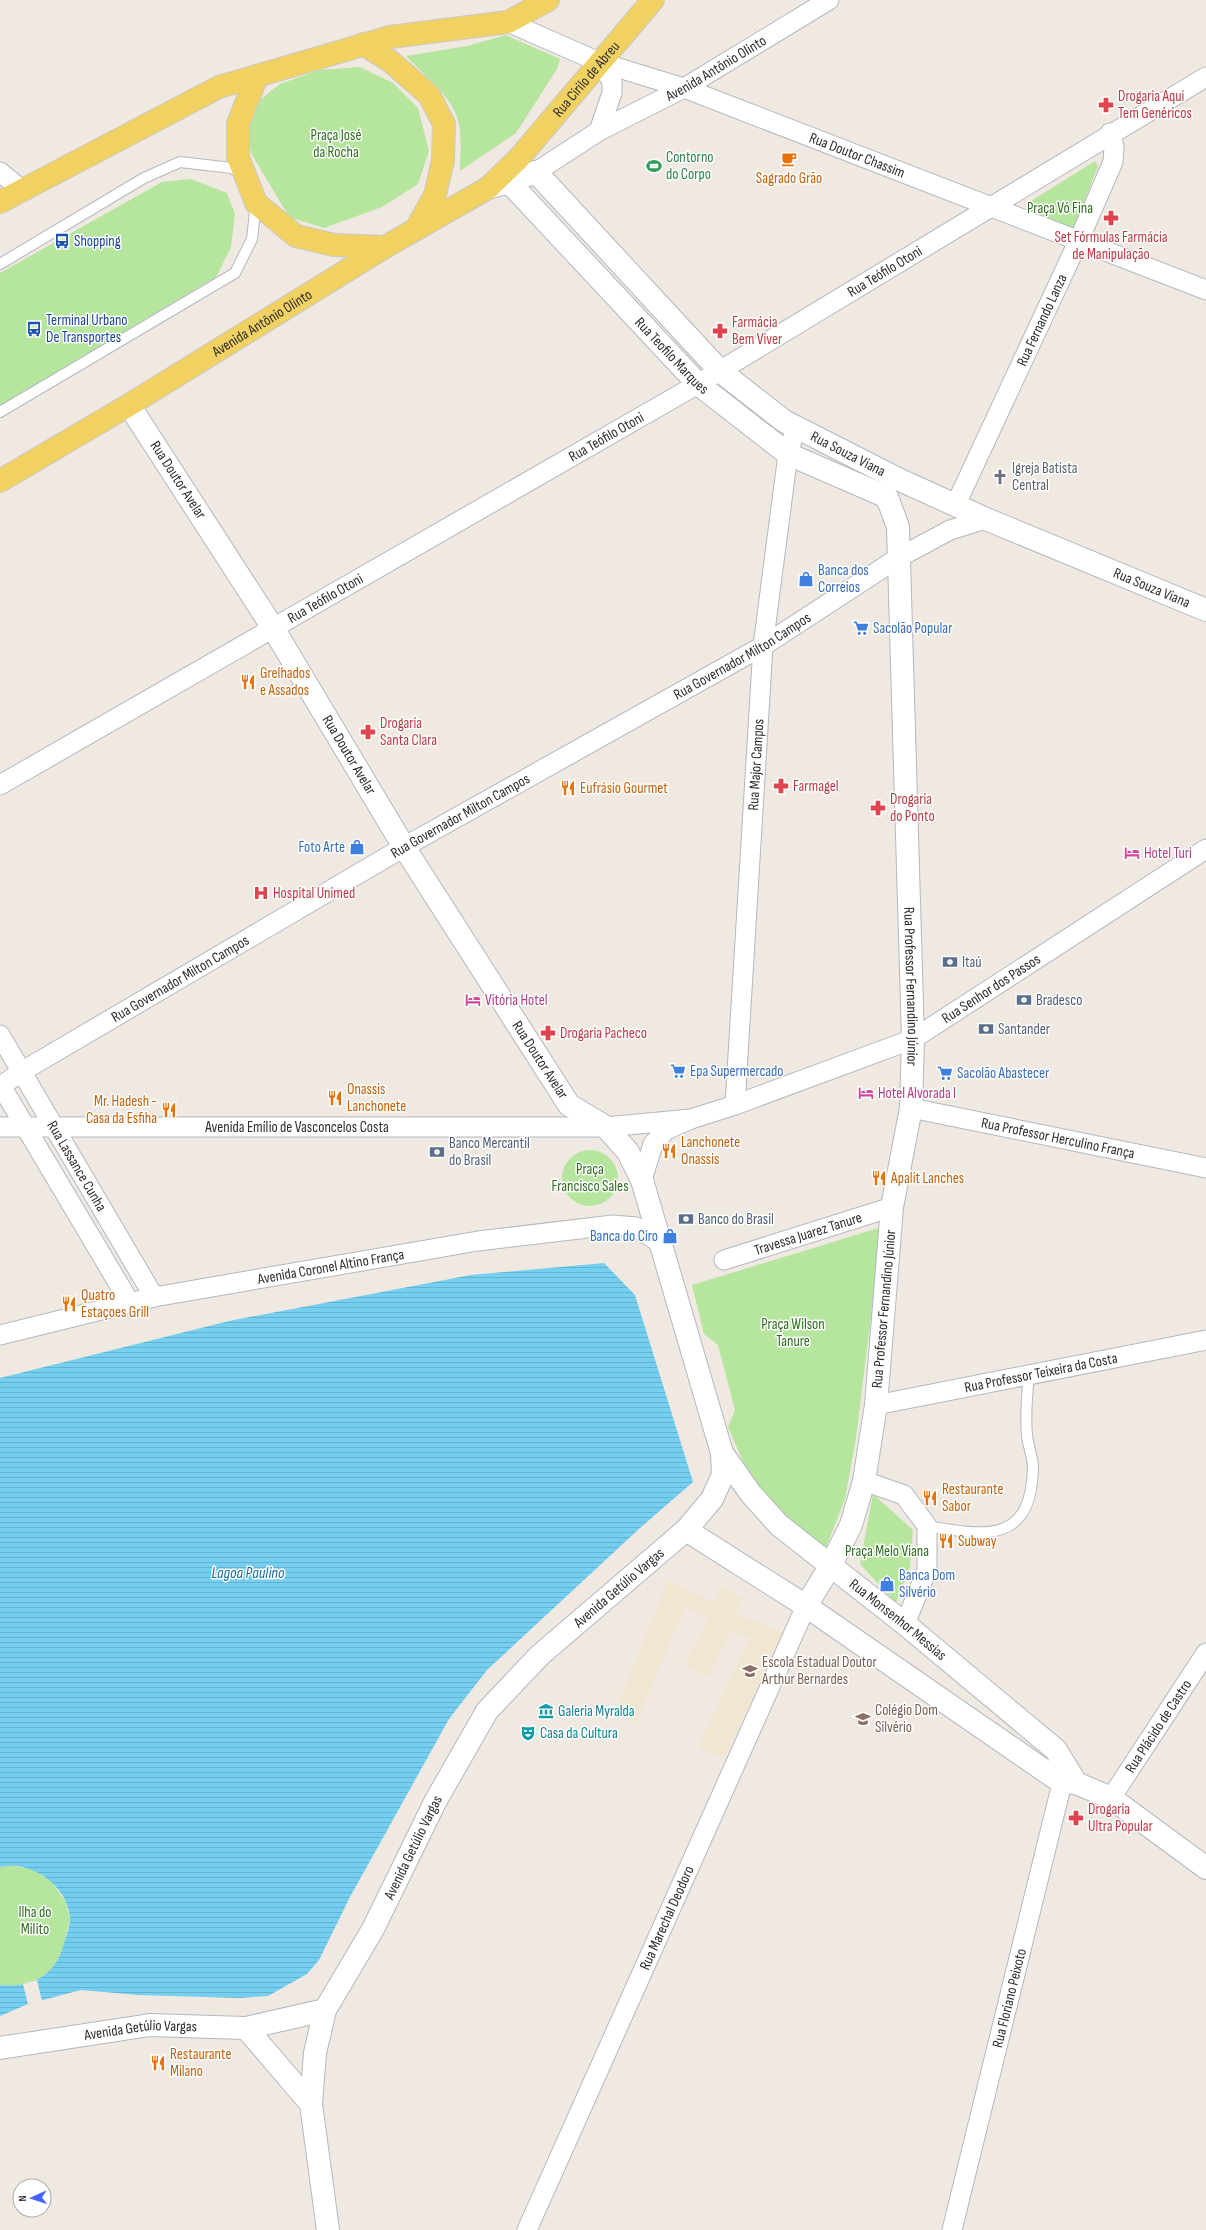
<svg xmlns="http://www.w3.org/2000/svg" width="1206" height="2230" font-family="'Sofia Sans Condensed',sans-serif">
<defs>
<pattern id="water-rules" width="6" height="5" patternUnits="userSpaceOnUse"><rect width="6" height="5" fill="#75cff0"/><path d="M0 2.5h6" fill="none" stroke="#66b2ce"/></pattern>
</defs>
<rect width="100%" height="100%" fill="#efe9e1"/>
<path fill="#f0e6d1" d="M668,1581l46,21 9,-16 19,13 -6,14 48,20 -60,126 -26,-11 52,-111 -19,-6 -23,47 -23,-14 24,-45 -24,-12 -49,116 -22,-9z"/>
<path fill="#b6e59e" d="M506,35l54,24 -3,10 -41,64 -56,38c0,-18 3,-42 -5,-59 -10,-21 -33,-39 -49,-56l61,-10z
M360,67l33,16 25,25 11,43 -11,33 -36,23 -58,21 -35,-11 -38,-64 -3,-26 12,-27 20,-16 39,-14z
M1095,161l3,5 -25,65 -45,-18 -1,-5 4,-7z
M191,179l36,14 8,21 -4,33 -15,30 -216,129v-133l162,-91z
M562 1178a28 28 0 1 1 56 0a28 28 0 1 1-56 0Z
M882,1227l-26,211 -11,61 -20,51 -42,-32 -37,-50 -18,-41 7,-17 -17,-65 -14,-11 -12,-49z
M873,1494l40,36 -3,37 -14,36 -36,-39z
M8,1865l24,4 20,13 14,21 4,17 -7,28 -10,21 -16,11 -23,6 -14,-1v-118z"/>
<path fill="url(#water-rules)" d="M604,1263l31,32 58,187 -53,46 -153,142 -38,49 -99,178 -31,63 -12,14 -39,22 -28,2 -102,-3 -57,-5 -53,14 -28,12v-31c35,3 57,-11 65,-45 2,-6 5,-14 5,-21 -2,-33 -38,-59 -70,-52v-489l229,-57 242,-46z"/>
<path fill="#efe9e1" d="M37,1980l5,21 -14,3 -5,-20z"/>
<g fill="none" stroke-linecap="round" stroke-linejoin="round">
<g stroke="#b4b7c1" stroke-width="12">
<path id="service" d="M0,264l144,-86 36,-16 52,6 10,7
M0,412l235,-139 17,-34 4,-36
M927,1526c59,10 104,18 106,-58 0,-11 -5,-22 -6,-33 -2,-20 0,-41 2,-61"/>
</g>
<g stroke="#b4b7c1" stroke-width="21">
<g id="minor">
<path id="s1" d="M508,22l91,40 85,26 522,202"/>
<path d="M599,62l13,19v12l-13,38"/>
<path d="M0,172l22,18"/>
<path id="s2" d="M536,172l63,-41 85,-43 145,-88"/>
<path id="s3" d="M956,504l122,-262 35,-80 1,-15 -4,-14"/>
<path id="s4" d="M0,785l698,-401 508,-307"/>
<path id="s5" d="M0,1035l154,262"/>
<path d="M0,1084l130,219"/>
<path id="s6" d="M1,1086l20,-14 383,-225 359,-201 135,-88 52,-28 36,-11"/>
<path id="s7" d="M735,1105l28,-459 25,-192 8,-27"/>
<path id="s8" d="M911,1108l295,60"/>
<path id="s9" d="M0,1127h606l85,-8"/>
<path id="s10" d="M642,1180l11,-36 13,-14 25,-11 44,-14 178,-66 293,-190"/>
<path id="s11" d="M724,1260l168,-53"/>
<path id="s12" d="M0,1335l154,-38 324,-56 135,-16 23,2 24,16"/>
<path id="s13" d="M876,1405l330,-65"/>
<path d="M864,1481l40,14 23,31v44l-22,54"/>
<path id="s14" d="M1111,1798l95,-145"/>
<path id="s15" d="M527,2230l279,-624"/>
<path id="s16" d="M952,2230l114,-463"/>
</g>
</g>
<g stroke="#b4b7c1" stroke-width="24">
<path id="tertiary" d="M325,2010l-10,43 -4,51 17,126
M246,2028l65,76"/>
</g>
<g stroke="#b4b7c1" stroke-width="24">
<g id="secondary">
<path id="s17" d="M509,182l27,-10 184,199 64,50 116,59 86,39 220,91"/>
<path id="s18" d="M488,188l21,-6 189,202 90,70 99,43 11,30 15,512 -2,69 -19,99 -16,198 -12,76 -13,44 -20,40 -25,41"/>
<path id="s19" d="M722,1453l29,41 28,31 126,99 151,126 20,33"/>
<path d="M686,1530l120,76 255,176 15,1 35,15 95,70"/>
<path id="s20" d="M0,2048l150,-23 96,3 79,-18 48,-81 62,-127 52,-91 53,-56 146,-125 26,-31 11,-24 -1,-22 -80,-273 -14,-28 -22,-25 -37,-22 -165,-258 -131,-219 -144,-223"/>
</g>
</g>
<g stroke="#c9c9c9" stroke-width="24">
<g id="primary">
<path d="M363,44l27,17 39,34 15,29 -1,36 -8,35 -19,34"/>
<path d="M257,76l-19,48v33l18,46 40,33 38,9 51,2"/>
<path d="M0,202l219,-115 171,-50 118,-15 40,-22"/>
<path id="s21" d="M0,481l129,-76 256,-158 103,-59 31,-30 134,-158"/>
</g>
</g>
<use href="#service" stroke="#fff" stroke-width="10"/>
<use href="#minor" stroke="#fff" stroke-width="19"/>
<use href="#tertiary" stroke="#fff" stroke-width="22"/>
<use href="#secondary" stroke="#fff" stroke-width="22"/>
<use href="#primary" stroke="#f2d163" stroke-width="22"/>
</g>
<defs>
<g id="pharmacy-bare" transform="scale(1.2)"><path d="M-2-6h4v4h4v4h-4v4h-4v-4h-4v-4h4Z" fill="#e0444e" stroke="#fff" stroke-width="2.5" paint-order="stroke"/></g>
<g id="cafe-bare" transform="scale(1.2)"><path d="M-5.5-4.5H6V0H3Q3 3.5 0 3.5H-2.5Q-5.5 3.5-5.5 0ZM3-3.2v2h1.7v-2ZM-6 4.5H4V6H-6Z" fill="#e8710a" stroke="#fff" stroke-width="2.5" paint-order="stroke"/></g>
<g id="stadium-bare" transform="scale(1.2)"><path d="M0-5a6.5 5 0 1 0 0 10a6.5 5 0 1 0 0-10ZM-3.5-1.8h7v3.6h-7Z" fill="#2e9e5b" stroke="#fff" stroke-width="2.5" paint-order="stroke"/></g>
<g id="bus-bare" transform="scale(1.2)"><path d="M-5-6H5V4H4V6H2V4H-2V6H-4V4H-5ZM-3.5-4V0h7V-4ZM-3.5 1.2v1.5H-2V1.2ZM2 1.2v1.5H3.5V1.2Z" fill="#1a4fb4" stroke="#fff" stroke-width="2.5" paint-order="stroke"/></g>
<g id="church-bare" transform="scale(1.2)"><path d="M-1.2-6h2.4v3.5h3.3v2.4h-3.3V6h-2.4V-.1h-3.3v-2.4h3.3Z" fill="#6b7280" stroke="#fff" stroke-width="2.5" paint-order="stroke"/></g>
<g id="shop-bare" transform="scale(1.2)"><path d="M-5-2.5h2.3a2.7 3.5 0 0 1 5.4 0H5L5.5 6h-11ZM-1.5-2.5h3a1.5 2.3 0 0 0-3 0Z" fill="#3f7fe0" stroke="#fff" stroke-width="2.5" paint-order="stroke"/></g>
<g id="supermarket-bare" transform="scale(1.2)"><path d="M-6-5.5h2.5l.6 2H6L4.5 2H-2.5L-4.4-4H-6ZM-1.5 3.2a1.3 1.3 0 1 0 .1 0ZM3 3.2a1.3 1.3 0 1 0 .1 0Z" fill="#3f7fe0" stroke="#fff" stroke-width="2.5" paint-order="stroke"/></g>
<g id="restaurant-bare" transform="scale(1.2)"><path d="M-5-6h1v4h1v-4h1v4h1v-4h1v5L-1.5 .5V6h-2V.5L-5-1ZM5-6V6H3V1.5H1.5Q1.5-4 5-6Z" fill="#e8710a" stroke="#fff" stroke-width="2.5" paint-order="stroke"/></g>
<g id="hotel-bare" transform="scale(1.2)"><path d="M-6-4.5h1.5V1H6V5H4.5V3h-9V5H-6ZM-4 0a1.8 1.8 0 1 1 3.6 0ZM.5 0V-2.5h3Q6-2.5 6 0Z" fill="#d1479c" stroke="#fff" stroke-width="2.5" paint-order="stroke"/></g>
<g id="hospital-bare" transform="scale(1.2)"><path d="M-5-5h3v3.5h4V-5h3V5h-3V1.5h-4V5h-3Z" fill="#e0444e" stroke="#fff" stroke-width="2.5" paint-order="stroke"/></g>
<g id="bank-bare" transform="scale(1.2)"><path d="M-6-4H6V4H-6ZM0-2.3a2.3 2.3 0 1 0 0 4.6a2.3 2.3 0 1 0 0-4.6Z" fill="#5c6f8a" stroke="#fff" stroke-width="2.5" paint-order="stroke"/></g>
<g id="school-bare" transform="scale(1.2)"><path d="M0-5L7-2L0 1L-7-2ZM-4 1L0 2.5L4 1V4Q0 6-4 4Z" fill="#8d6e63" stroke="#fff" stroke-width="2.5" paint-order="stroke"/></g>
<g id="museum-bare" transform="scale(1.2)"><path d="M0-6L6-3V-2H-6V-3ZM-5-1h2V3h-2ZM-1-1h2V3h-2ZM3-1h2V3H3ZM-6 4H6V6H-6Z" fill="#0f9aa8" stroke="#fff" stroke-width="2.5" paint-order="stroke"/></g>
<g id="theatre-bare" transform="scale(1.2)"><path d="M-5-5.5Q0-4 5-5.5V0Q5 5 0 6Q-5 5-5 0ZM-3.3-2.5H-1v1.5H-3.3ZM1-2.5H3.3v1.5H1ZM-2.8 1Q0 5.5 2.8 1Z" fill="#0f9aa8" stroke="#fff" stroke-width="2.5" paint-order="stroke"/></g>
</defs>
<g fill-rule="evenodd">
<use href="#pharmacy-bare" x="1106" y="105"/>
<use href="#cafe-bare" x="789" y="159"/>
<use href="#stadium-bare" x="654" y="166"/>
<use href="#pharmacy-bare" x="1111" y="218"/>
<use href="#bus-bare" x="62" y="241"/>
<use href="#bus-bare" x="34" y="329"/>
<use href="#pharmacy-bare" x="720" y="331"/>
<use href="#church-bare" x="1000" y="477"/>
<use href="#shop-bare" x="806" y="579"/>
<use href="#supermarket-bare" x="861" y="628"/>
<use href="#restaurant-bare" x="248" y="682"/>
<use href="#pharmacy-bare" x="368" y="732"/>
<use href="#pharmacy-bare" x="781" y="786"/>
<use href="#restaurant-bare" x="568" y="788"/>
<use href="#pharmacy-bare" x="878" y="808"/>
<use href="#shop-bare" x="357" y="847"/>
<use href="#hotel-bare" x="1132" y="853"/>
<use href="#hospital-bare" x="261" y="893"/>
<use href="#bank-bare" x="950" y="962"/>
<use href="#hotel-bare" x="473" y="1000"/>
<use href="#bank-bare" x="1024" y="1000"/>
<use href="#bank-bare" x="986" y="1029"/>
<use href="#pharmacy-bare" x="548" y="1033"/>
<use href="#supermarket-bare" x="678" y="1071"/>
<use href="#supermarket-bare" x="945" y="1073"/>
<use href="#hotel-bare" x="866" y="1093"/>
<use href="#restaurant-bare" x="335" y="1098"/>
<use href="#restaurant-bare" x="169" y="1110"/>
<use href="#restaurant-bare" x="669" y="1151"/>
<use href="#bank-bare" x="437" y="1152"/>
<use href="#restaurant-bare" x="879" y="1178"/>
<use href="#bank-bare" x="686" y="1219"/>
<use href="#shop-bare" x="670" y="1236"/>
<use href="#restaurant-bare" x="69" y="1304"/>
<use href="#restaurant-bare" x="930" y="1498"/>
<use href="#restaurant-bare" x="946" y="1541"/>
<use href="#shop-bare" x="887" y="1584"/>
<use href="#school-bare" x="750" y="1671"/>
<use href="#museum-bare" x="546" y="1711"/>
<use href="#school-bare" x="863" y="1719"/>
<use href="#theatre-bare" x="528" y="1733"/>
<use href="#pharmacy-bare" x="1076" y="1818"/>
<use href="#restaurant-bare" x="158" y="2063"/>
</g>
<g text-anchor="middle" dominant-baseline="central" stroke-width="3" stroke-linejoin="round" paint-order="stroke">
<g font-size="15" fill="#2e2e2e" stroke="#fff">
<text stroke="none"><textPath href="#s2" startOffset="208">Avenida Antônio Olinto</textPath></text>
<text stroke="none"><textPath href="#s21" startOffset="716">Rua Cirilo de Abreu</textPath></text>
<text stroke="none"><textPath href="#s1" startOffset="374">Rua Doutor Chassim</textPath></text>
<text stroke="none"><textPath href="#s4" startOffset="1023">Rua Teófilo Otoni</textPath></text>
<text stroke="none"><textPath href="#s3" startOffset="203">Rua Fernando Lanza</textPath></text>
<text stroke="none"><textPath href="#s21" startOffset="306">Avenida Antônio Olinto</textPath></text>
<text stroke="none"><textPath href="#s18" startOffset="260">Rua Teofilo Marques</textPath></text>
<text stroke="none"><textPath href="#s4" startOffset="699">Rua Teófilo Otoni</textPath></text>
<text stroke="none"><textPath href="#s17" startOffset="453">Rua Souza Viana</textPath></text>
<text transform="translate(178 480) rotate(57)">Rua Doutor Avelar</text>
<text stroke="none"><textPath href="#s17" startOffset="785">Rua Souza Viana</textPath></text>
<text stroke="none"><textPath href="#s4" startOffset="375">Rua Teófilo Otoni</textPath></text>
<text stroke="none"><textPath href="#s6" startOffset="857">Rua Governador Milton Campos</textPath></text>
<text transform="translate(349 755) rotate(59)">Rua Doutor Avelar</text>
<text stroke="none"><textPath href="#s7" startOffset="341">Rua Major Campos</textPath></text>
<text stroke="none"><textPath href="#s6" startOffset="533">Rua Governador Milton Campos</textPath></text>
<text stroke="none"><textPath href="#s6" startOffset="209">Rua Governador Milton Campos</textPath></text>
<text stroke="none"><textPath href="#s18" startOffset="1012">Rua Professor Fernandino Júnior</textPath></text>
<text stroke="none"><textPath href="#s10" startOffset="413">Rua Senhor dos Passos</textPath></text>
<text transform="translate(540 1060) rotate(57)">Rua Doutor Avelar</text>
<text stroke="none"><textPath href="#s9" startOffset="297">Avenida Emílio de Vasconcelos Costa</textPath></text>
<text stroke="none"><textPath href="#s8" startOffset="150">Rua Professor Herculino França</textPath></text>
<text stroke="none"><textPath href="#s5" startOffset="152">Rua Lassance Cunha</textPath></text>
<text stroke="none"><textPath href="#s11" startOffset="88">Travessa Juarez Tanure</textPath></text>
<text stroke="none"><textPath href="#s12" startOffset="338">Avenida Coronel Altino França</textPath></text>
<text transform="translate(884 1309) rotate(-85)">Rua Professor Fernandino Júnior</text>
<text stroke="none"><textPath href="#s13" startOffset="168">Rua Professor Teixeira da Costa</textPath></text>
<text stroke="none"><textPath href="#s20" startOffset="850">Avenida Getúlio Vargas</textPath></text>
<text stroke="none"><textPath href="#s19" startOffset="244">Rua Monsenhor Messias</textPath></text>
<text stroke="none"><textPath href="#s14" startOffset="86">Rua Plácido de Castro</textPath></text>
<text stroke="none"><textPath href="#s20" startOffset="514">Avenida Getúlio Vargas</textPath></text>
<text stroke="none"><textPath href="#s15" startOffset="342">Rua Marechal Deodoro</textPath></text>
<text stroke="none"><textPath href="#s16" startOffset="239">Rua Floriano Peixoto</textPath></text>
<text stroke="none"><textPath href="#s20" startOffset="142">Avenida Getúlio Vargas</textPath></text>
</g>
<g font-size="15" fill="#be3a42" stroke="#fff" text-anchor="start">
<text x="1118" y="96">Drogaria Aqui<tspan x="1118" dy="17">Tem Genéricos</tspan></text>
<text x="1111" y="237" text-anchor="middle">Set Fórmulas Farmácia<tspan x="1111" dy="17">de Manipulação</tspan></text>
<text x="732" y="322">Farmácia<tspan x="732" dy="17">Bem Viver</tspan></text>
<text x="380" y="723">Drogaria<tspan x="380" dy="17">Santa Clara</tspan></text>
<text x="793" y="786">Farmagel</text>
<text x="890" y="799">Drogaria<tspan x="890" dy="17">do Ponto</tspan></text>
<text x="273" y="893">Hospital Unimed</text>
<text x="560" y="1033">Drogaria Pacheco</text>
<text x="1088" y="1809">Drogaria<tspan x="1088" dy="17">Ultra Popular</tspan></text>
</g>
<g font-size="15" fill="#2c6e1b" stroke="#fff">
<text x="336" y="135">Praça José<tspan x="336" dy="17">da Rocha</tspan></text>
<text x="1060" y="208">Praça Vó Fina</text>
<text x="590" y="1169">Praça<tspan x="590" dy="17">Francisco Sales</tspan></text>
<text x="793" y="1324">Praça Wilson<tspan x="793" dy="17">Tanure</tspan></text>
<text x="887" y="1551">Praça Melo Viana</text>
<text x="35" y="1912">Ilha do<tspan x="35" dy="17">Milito</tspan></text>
</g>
<g font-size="15" fill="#27864d" stroke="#fff" text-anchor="start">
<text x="666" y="157">Contorno<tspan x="666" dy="17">do Corpo</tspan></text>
</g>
<g font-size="15" fill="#c56008" stroke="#fff" text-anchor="start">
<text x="789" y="178" text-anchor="middle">Sagrado Grão</text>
<text x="260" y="673">Grelhados<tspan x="260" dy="17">e Assados</tspan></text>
<text x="580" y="788">Eufrásio Gourmet</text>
<text x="347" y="1089">Onassis<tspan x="347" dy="17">Lanchonete</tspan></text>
<text x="157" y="1101" text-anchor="end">Mr. Hadesh -<tspan x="157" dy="17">Casa da Esfiha</tspan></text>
<text x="681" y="1142">Lanchonete<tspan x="681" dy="17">Onassis</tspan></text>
<text x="891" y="1178">Apalit Lanches</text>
<text x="81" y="1295">Quatro<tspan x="81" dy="17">Estaçoes Grill</tspan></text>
<text x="942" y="1489">Restaurante<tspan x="942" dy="17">Sabor</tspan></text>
<text x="958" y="1541">Subway</text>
<text x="170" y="2054">Restaurante<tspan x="170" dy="17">Milano</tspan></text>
</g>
<g font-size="15" fill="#164399" stroke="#fff" text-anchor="start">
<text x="74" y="241">Shopping</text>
<text x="46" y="320">Terminal Urbano<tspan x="46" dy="17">De Transportes</tspan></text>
</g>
<g font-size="15" fill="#5b616d" stroke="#fff" text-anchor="start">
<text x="1012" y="468">Igreja Batista<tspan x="1012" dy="17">Central</tspan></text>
</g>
<g font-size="15" fill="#366cbe" stroke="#fff" text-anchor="start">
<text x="818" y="570">Banca dos<tspan x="818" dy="17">Correios</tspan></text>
<text x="873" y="628">Sacolão Popular</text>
<text x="345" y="847" text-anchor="end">Foto Arte</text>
<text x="690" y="1071">Epa Supermercado</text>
<text x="957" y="1073">Sacolão Abastecer</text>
<text x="658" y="1236" text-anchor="end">Banca do Ciro</text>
<text x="899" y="1575">Banca Dom<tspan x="899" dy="17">Silvério</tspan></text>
</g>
<g font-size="15" fill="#b23c85" stroke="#fff" text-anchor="start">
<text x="1144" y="853">Hotel Turi</text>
<text x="485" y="1000">Vitória Hotel</text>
<text x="878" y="1093">Hotel Alvorada I</text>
</g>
<g font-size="15" fill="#4e5e75" stroke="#fff" text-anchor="start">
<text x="962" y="962">Itaú</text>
<text x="1036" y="1000">Bradesco</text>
<text x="998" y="1029">Santander</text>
<text x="449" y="1143">Banco Mercantil<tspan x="449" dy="17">do Brasil</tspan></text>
<text x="698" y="1219">Banco do Brasil</text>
</g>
<g font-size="15" fill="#785e54" stroke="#fff" text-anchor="start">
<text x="762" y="1662">Escola Estadual Doutor<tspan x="762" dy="17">Arthur Bernardes</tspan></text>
<text x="875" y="1710">Colégio Dom<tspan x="875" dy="17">Silvério</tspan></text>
</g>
<g font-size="15" fill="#0d838f" stroke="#fff" text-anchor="start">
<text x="558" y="1711">Galeria Myralda</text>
<text x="540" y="1733">Casa da Cultura</text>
</g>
<g font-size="16" font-style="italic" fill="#0d6fa3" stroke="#fff">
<text x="248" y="1573">Lagoa Paulino</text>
</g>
</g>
<g transform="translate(32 2198) rotate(267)"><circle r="19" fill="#ffffff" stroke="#ababab"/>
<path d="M0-3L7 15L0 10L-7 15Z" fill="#4264fb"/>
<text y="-6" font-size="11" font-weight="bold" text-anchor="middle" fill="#2e2e2e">N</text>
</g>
</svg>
